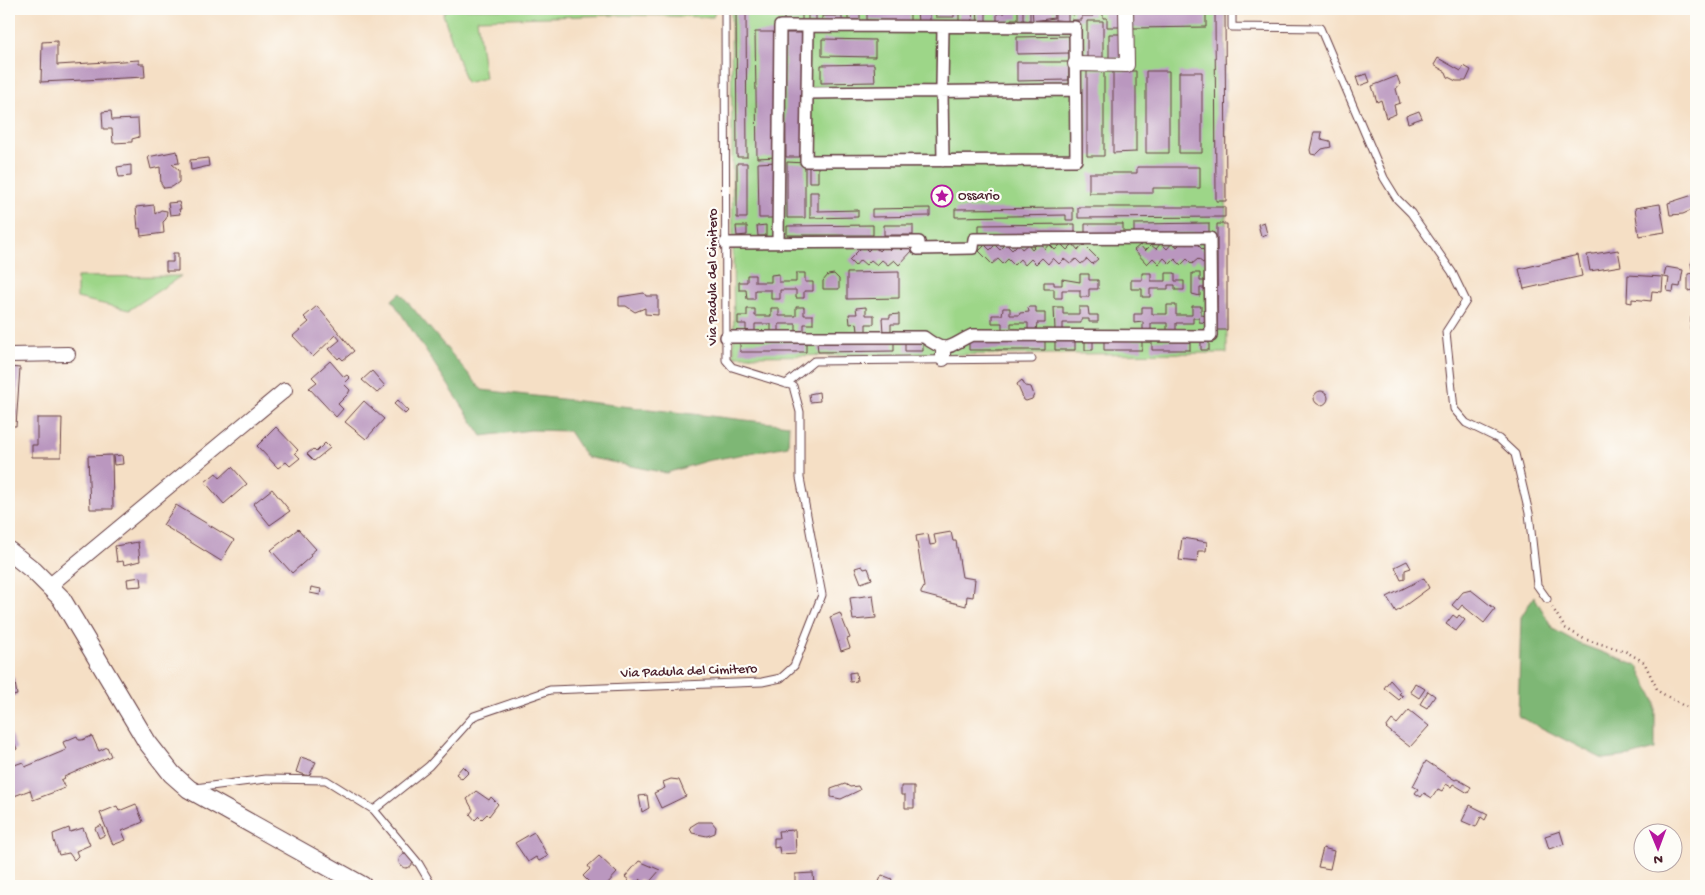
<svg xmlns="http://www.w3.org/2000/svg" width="1705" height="895" font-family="'Gochi Hand',sans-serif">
<rect width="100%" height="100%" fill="#fdfcf7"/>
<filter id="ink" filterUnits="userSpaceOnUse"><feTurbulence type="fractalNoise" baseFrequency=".02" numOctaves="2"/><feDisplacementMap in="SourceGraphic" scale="10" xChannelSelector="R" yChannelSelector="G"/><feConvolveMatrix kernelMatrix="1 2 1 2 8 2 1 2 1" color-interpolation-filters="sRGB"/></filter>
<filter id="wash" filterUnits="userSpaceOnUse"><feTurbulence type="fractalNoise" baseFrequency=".0096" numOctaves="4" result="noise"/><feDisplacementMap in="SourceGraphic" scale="20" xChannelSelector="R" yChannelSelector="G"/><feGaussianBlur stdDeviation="1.12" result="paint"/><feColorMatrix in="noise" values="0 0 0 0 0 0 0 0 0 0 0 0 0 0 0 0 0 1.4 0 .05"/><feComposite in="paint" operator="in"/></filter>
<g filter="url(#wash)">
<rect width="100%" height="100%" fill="#f5dfc5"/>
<path fill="#9dd688" stroke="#747a5a" d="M447,9h269l-3,8 -95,-2 -141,4 8,59 -19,5 -23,-69z
M731,9h494l2,344 -493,3z
M181,276l-52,34 -52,-12v-21z"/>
<path fill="#7eb774" stroke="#646b50" d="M400,293l82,97 307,35 -1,21 -82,15 -40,12 -80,-16 -17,-26 -38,-1 -49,6 -90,-136z
M1534,596l19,33 27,15 58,22 17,35v48l-25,7 -27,3 -85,-43 3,-99z"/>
<g id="blocks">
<path fill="#ba97bf" d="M736,9h10l1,148h-10z
M784,9h18v12h-18z
M808,9h8v15h-8z
M821,9h16l-1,4h-15z
M850,9h10v11h-12v-10z
M917,9h13v14h-12z
M935,9h19v8h-18z
M959,9h13l1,14h-14z
M977,9h9v12h-8z
M1004,9h14v10h-7v2h-14v-8h7z
M1023,9h7v12l-7,-1z
M1032,9h21l1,9 -21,3z
M1055,9h13v12l-13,-1z
M1074,9h19v7h-11v4h-10z
M1103,9h19v18h-15v-9h-4z
M1133,9h73v18l-73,1z
M1215,9h10l1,192h-10z
M867,13h43v9l-43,-2z
M822,16h20v7h-20z
M1087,21h16v37h-16z
M755,32h20l1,125 -19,1z
M785,33h19l1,124h-19z
M1109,34h14v24h-14z
M1069,36l1,17 -53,1v-17z
M822,39l53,1v17l-53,-1z
M57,41v24l82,-5v4h5l1,13 -104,5 1,-40z
M1438,58l23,13 3,-5 7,4 -5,11h-10l-8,-4 -2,-5 -12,-7z
M1017,62h52v18l-52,1z
M874,64l1,18 -54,1v-18z
M1104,69v87h-17v-86z
M1113,71h23v81l-23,1z
M1146,71h23v82h-23z
M1179,72h23v81h-23z
M1367,74l3,8 -11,4 -3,-9z
M1397,76l3,8 -4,5 4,14 -6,2 2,9 -10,4 -5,-18 -4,2 -5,-16z
M111,111l1,9 26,-1 1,18 -7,2v3l-19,1 -1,-14h-9l-1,-17z
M1419,111l3,7 -14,5 -2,-7z
M1314,132h8l-1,7 9,2 1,6 -9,2 -6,6 -5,-1 -1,-4z
M177,151l2,12 -7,1 7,6v12l-7,5 -8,1 -3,-4 -1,-17 -9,2 -3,-12z
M208,158l1,8 -18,4 -1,-10z
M776,162l1,56h-18l-1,-55z
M787,162l18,1v55h-18z
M737,163h10v55h-10z
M818,164v18h-9v-17z
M131,165v11l-12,1 -2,-10z
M1137,167h63v21h-47v5h-64v-20h48z
M810,192h8v19l40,-1v7l-48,1z
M1696,194v14l-13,6 -13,1 -2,-12z
M179,202l2,7h-2l1,5 -10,1 -2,-12z
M1660,204l5,28 -26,4 -4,-28z
M154,205l1,9 6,-4 6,1 -1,8 -3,3 1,11 -23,3 -1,-8 -2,1 -2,-22z
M1078,207h147v10l-147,1z
M930,208v8l-58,1v-8z
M1073,208v12h-7v-5l-111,2v-8z
M1264,222l3,12 -6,2 -3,-12z
M1209,223v10l-75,1v-10z
M1075,224v11h-96v-10z
M1085,224h38v10h-38z
M1217,224h10v106h-10z
M766,225v11h-8l-1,-10z
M873,225v10h-86v-9z
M884,225h29v10h-29z
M736,226h11v9l-10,1z
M1193,240l16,16 -6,7 -5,-4 -6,5 -5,-5 -6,6 -6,-6 -5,5 -6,-6 -5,6 -6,-6 -6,6 -13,-14 6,-5 5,6 6,-6 5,4 5,-6 6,6 6,-7 4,5 6,-6 4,4z
M1039,242l6,7 4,-5 6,6 6,-6 6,6 6,-6 5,6 6,-5 14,14 -6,5 -5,-5 -6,5 -5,-5 -6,5 -6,-5 -5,5 -6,-6 -5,6 -6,-6 -6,6 -5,-5 -6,6 -5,-6 -6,6 -6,-6 -5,5 -5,-5 -6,5 -13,-13 6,-6 5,5 5,-5 5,5 6,-6 6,6 6,-6 4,5 6,-5 4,5z
M895,244l6,6 6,-6 6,6 -14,15 -5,-5 -6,5 -6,-5 -5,5 -6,-5 -5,5 -6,-5 -5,6 -6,-6 14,-14 5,5 5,-5 6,5 6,-6 5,5z
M1618,250l3,16 -31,5 -3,-16z
M173,253h5v18h-12v-9h7z
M1578,255l4,21 -58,13 -5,-20z
M1696,262v27l-8,2v-17l5,-1 -2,-10z
M1666,267l17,3 -3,17 -6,-1 -1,6 -6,-1 2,-13 -5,-1z
M899,272v26l-52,1v-26z
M796,273h9v9h8v9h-9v7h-8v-8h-16v9h-9v-9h-16v9h-8l-1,-9h-7v-8h8v-7h8v7h16v-7l8,-1v8h17z
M1142,273h9v8h15v-8h9v8h9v9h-9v-5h-7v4h-18v8h-8v-8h-11v-9h11z
M1192,273h8v8h9v7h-9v8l-8,-2z
M834,274l5,5v10h-16v-8l5,-6z
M1080,274h9v6h9v9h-9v8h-9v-7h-18v8h-8v-9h-10v-7h10v3h8v-6l18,3z
M1628,275l35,2 -1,15 -10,-1 -1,10 -19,-2v4l-5,-1z
M644,293l2,3h12v19l-13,-1v-6l-10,4 -9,-6h-7v-9z
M1167,305h9v10h16v-9h9v9l8,1v7l-10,-1v-4h-6v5h-17v7h-9v-7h-16v7h-8v-8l-9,1v-9h8v-7h10v7h15z
M317,306l37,45 -11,9 -3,-3 -2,2 -9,-10 11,-9 -4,-5 -23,22 -20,-21 16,-14 -5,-5z
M796,307h8v8h9v9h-9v8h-8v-8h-17v9h-8v-9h-16v8h-9v-8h-8v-8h9v-7h8v7h16v-8h8v8h17z
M866,307v8h8v9h-8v7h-8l-1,-8 -7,1 -1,-10h8l-1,-6z
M1028,307h8v6h9v10h-8l-1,7h-8v-7h-17v8h-9v-8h-10v-8h10l1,-7h7v7h9l1,-2 9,-1z
M1054,307h9v7h16v-7h9l1,8h9v7h-9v-3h-8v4h-18v7h-8z
M899,314v10h-8v7l-8,1 -1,-14h8v-3z
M1691,317l5,1v11h-6z
M1201,339l8,1v10h-8z
M969,340h76v10h-76z
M1104,340h38v10h-38z
M1152,340h38v10h-38z
M905,341h18v10h-18z
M1055,341h20v9h-20z
M1085,341h8v9h-8z
M740,342h66v10h-66z
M817,342h77v9l-76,1z
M330,361l14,16 3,-2 3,3 -6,6 6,6 -2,4 -10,10 5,5 -7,8 -27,-29 8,-6 -5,-5z
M9,367l11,1 -4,58h-7z
M372,371l13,15 -8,7 -15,-13z
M1022,380l3,6 6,1 3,8 -2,4 -6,2 -2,-1 -7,-16z
M1314 398a7 7 0 1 1 14 0a7 7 0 1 1-14 0Z
M819,392l1,9 -10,1 -1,-8z
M398,400l10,11 -3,3 -11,-10z
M364,401l20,18 -18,20 -21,-17z
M37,418h25l-1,39h-29v-12h5z
M276,427l22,23 -3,3 5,5 -10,8 -4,-4 -8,6 -21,-22z
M325,443l5,5 -16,13 -7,-7 6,-5 3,3z
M112,455l1,54h-23l-2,-53z
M122,455l1,9 -9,1 -1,-9z
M232,467l15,17 -23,20 -19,-22 11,-9 4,5z
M272,489l18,22 -20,14 -17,-21z
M176,505l58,35 -13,21 -58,-36z
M298,529l18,20 -6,5 1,2 -19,17 -21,-23z
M951,532l2,9h3l6,36 13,2 -2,18 -6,-1 -1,10 -45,-12v-2l3,-5 -8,-51 12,-2 2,11 6,-1 -2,-9z
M1182,538l25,4 -1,9h-8l-1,11 -18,-2z
M138,542l2,19 -16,4 -1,-4 -6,1 -2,-16z
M1407,561l4,7 -6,2v9l-4,1 -6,-13z
M862,566l2,3 4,-1 4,11 -11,4 -6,-15z
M141,577l1,9 -14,1 -1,-8z
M1424,578l5,10 -33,24 -9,-15z
M311,587l10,2 -1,6 -10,-2z
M1471,590l24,19 -11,14 -22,-18 -4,5 -6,-5 11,-13z
M873,595l3,23 -23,2 -3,-22z
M840,613l10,25 -3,1 3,9 -9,3 -11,-34z
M1453,615l4,3 2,-3 6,5 -9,11 -10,-7z
M856,672l1,9 -7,1 -1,-9z
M14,677l3,18 -8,2v-19z
M1390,680l11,12 -2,2 4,2 -4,4 -15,-12z
M1415,683l10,6 -6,9 -9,-6z
M1428,691l7,5 -8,12 -7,-4z
M1409,710l20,16 -19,21 -24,-19 6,-8 5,4z
M9,730l8,19 -8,4z
M77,736l2,4h3l10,-4 7,15 8,-4 4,9 -47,21 1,1 -4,2 4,8 -32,12 -3,-10 -21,8v-31l14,-5 2,5 41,-17 -3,-8z
M301,757l15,5 -7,14 -13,-4z
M1426,761l29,19 2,-1 14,8 -3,6 -15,-9 -2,3 -5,-3 -4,7 -4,-2 -6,9 -8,-5 -3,4 -6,-4 3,-4 -5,-3z
M463,766l6,6 -7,7 -6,-5z
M671,779l8,1 7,16 -25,12 -7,-15 11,-5 -2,-6z
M845,784l5,3 8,-1 2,4 -19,9 -10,-2v-8z
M901,786h13v22h-9v-13h-4z
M476,791l13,9 2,-3 7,7 -9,12 -2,-2 -5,5 -3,-3 -4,4 -5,-6 3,-4 -6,-11z
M647,795l2,13 -7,4 -3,-16z
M136,804l7,18 -21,9 4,9 -13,5 -13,-32 17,-7 2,5z
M1470,805l18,9 -3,6 -4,-3 -5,10 -14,-6z
M698,822h14l4,5 -1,6 -8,3 -15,-3 -2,-6z
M101,825l4,10 -6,3 -4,-10z
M69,828l1,4 13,-4 7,17 -14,6 2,5 -4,4 -5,-7 -10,2 -5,-14 -1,-7z
M795,830l1,23 -16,1 -1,-7 -5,1v-10h5l-1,-7z
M1560,831l4,13 -15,5 -4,-13z
M534,832l14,24 -9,5 -3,-4 -8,5 -13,-19z
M1323,848l11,3 -4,18 -12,-2z
M399 861a7 7 0 1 1 14 0a7 7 0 1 1-14 0Z
M599,856l18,17 -10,11 2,2h-16l-10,-10 7,-7 -2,-3z
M639,861l21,9 -13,15 -7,-6 -7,7h-10l6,-6 -4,-3z
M813,873l1,13h-19v-12z
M882,875l10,4 -3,7h-12z"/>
</g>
</g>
<g filter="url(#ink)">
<use href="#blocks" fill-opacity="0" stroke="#643c42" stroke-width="1"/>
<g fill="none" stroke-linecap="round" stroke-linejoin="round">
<g stroke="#643c42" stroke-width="9">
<path id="service" d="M1232,9v18l88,1 64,150 13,21 14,14 41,59 14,29 -20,31 8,77 12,14 33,16 16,15 14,59 8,72 10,14
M786,384l28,-23 218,-2
M195,788l71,-9 60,1 48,30 55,-44 45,-50 76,-26 212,-8 19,-4 13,-12 28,-71 -22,-117v-66l-7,-26 -61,-19 -6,-7 -1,-351
M374,810l45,54 13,22"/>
</g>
<g stroke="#643c42" stroke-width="14">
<path id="pedestrian" d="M808,26l267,1 1,133 -270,1z
M942,86l1,-58
M942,91l1,70
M807,93l268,-3
M778,242l2,-216h28
M725,243l194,-1 -1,7 55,-1 1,-9 236,-1 1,98 -239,-1c-24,11 -24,20 -48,2h-198"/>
</g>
<g stroke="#643c42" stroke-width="16">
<path id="minor" d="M1075,64l52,1 -1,-56
M943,348v11
M9,355l59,-1
M49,586l236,-196"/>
</g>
<g stroke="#643c42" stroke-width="20">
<path id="tertiary" d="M9,551l25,20 27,27 86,144 25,32 17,15 174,97"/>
</g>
<path stroke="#643c42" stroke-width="2.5" stroke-dasharray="1 4" stroke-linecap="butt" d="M1552,607l13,21 19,11 41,12 19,11 14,29 26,15 12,4"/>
<use href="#service" stroke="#fff" stroke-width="7"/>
<use href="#pedestrian" stroke="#fff" stroke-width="11"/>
<use href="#minor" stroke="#fff" stroke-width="14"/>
<use href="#tertiary" stroke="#fff" stroke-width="18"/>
</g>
</g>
<defs>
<g id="sight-ring" transform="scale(1.125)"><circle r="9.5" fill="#fdfcf7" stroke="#b5179e" stroke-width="1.5"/><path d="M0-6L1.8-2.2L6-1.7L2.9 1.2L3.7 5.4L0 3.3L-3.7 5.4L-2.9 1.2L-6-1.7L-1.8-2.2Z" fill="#b5179e"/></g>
</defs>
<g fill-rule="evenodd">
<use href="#sight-ring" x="942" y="196"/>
</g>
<g text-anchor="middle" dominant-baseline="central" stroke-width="4.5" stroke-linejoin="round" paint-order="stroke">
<g font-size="14" fill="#4a1f2b" stroke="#fdfcf7" text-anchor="start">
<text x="958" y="196">Ossario</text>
</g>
<g font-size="14" fill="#4a1f2b" stroke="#fdfcf7">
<text transform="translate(713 277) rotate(-90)">Via Padula del Cimitero</text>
<text transform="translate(689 672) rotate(-2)">Via Padula del Cimitero</text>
</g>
</g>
<rect width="1705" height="895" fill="none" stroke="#fdfcf7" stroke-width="30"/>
<g transform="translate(1658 848) rotate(179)"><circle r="24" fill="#fdfcf7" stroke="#b5a4a5"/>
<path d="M0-4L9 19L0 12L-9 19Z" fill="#b5179e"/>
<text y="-8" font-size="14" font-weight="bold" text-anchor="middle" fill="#4a1f2b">N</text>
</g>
</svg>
